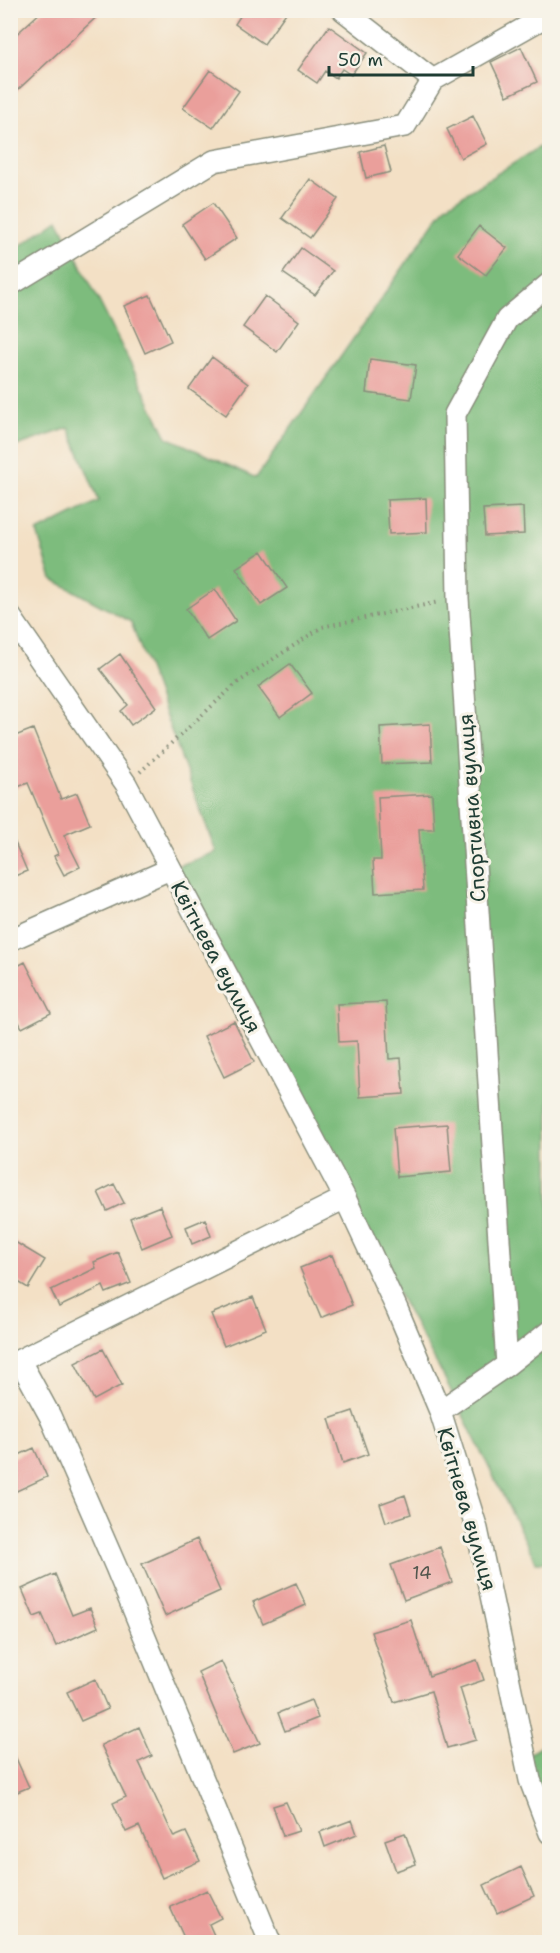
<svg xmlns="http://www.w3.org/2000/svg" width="560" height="1953" font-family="'Shantell Sans',sans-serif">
<rect width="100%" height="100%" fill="#f7f3e8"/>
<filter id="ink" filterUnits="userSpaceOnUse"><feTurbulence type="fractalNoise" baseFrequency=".0167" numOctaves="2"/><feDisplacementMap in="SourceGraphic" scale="12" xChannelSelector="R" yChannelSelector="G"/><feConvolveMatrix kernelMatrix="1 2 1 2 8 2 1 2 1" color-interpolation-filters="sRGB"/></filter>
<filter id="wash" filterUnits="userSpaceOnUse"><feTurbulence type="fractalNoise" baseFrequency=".008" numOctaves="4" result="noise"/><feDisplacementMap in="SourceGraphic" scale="24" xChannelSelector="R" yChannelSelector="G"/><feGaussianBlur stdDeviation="1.35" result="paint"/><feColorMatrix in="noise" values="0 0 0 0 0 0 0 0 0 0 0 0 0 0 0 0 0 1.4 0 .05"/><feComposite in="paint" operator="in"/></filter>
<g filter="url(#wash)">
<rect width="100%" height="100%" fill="#f3e0c5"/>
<path fill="#7dbc7d" stroke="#4e7c58" stroke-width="1.5" d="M549,141v1421h-13l-92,-185 -99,-179 -175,-329 46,-17 -85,-230 -79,-43 -15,-47 62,-31 -30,-73 -58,20 -1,-195 48,-34 109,218 89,41 190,-272z
M549,1741v92l-25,-76z"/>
<g id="blocks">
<path fill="#ea9f9b" d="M43,10h61l-94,87v-57z
M244,10h44l-24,34 -29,-20z
M329,26l38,27 -16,22 -9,-6 -6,9 -11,-7 -8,12 -19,-13z
M521,47l16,35 -30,14 -16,-34z
M210,70l29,21 -26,37 -30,-20z
M473,116l14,28 -26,14 -14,-29z
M384,146l7,26 -25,6 -6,-26z
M310,179l28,20 -28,39 -28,-20z
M213,203l24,35 -32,21 -23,-35z
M479,226l28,22 -21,27 -28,-21z
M301,248l32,23 -18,24 -32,-22z
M150,295l21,46 -26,12 -21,-47z
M265,296l34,25 -22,31 -34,-25z
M212,357l36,27 -22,31 -37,-26z
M370,359l46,6 -5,34 -45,-6z
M426,498l1,34 -38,2 -2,-34z
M523,507l1,27 -39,2 -2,-27z
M262,551l25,37 -26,17 -25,-37z
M215,589l21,32 -29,19 -21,-31z
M120,654l36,53 -25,18 -10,-14 7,-6 -28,-36z
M290,664l22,29 -32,24 -22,-30z
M430,724l2,38 -50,2 -2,-37z
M33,729l28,70 16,-6 13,31 -26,11 16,32 -16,8 -10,-19 4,-2 -30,-71 -18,7v-52z
M432,794l2,35h-15l4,61 -48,3 -2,-33h8l-3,-63z
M10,831l17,40 -17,7z
M25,962l26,51 -29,15 -12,-23v-35z
M386,1002l3,57 12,-1 3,36 -44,3 -3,-56 -18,1 -2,-38z
M234,1021l20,41 -30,15 -20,-41z
M447,1124l4,48 -54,5 -4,-49z
M114,1184l10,19 -17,8 -9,-19z
M160,1206l12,29 -30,13 -12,-30z
M205,1219l6,17 -19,8 -6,-17z
M10,1239l35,21 -17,28 -18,-11z
M118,1252l13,31 -25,10 -3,-7 -44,21 -8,-17 45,-22 -2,-6z
M332,1255l20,50 -31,13 -21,-50z
M253,1297l13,32 -42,17 -13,-32z
M103,1349l19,36 -28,15 -19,-37z
M353,1411l15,43 -25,9 -14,-44z
M34,1448l13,29 -37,17v-35z
M405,1495l6,19 -25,8 -6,-18z
M197,1539l23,52 -55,25 -23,-52z
M440,1547l12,35 -48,18 -13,-35z
M55,1574l17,41 18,-7 8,19 -42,19 -14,-32 -8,3 -12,-28z
M296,1583l10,22 -43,19 -10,-22z
M411,1620l18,56 48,-16 7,20 -24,8 16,52 -29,8 -16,-57 -37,11 -23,-70z
M221,1661l39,82 -27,11 -35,-82z
M95,1679l13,30 -27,12 -14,-29z
M311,1700l7,18 -33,13 -7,-18z
M139,1727l13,29 -13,6 35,75 12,-5 14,29 -38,17 -23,-52 -13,6 -13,-29 13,-6 -25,-52z
M10,1745l19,42 -19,8z
M286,1802l13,29 -16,5 -10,-30z
M352,1820l5,14 -32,13 -5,-15z
M405,1833l11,31 -20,7 -11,-31z
M521,1867l13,29 -37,17 -13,-28z
M207,1890l14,28 -12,6 8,18h-31l-16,-35z"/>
</g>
</g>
<g filter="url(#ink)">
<use href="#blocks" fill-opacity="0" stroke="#898e7c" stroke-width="1.5"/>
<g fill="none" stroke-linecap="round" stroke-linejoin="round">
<g stroke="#898e7c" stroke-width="24">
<path id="minor" d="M343,10l90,70 117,-66
M10,285l204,-124 191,-35 28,-46
M10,616l116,168 219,414 52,111 43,102 37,118 53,251 20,53
M10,940l160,-71
M20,1361l30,55 66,151 154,375
M10,1365l335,-167
M507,1365l-49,-767 -3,-184 52,-95 43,-36
M440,1411l67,-46 43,-34"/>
</g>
<path stroke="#898e7c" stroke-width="4" stroke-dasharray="1.5 4.5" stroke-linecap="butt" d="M140,772l97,-89 85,-56 117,-25"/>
<use href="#minor" stroke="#fff" stroke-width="21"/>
</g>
</g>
<g text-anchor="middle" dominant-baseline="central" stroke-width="6" stroke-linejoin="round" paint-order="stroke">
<g font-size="18" fill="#52564e">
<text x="422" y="1573">14</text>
</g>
<g font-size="21" fill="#1f3d34" stroke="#f7f3e8">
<text transform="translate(472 808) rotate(-94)">Спортивна вулиця</text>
<text transform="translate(216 957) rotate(62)">Квітнева вулиця</text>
<text transform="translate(467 1509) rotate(74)">Квітнева вулиця</text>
</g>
</g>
<rect width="560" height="1953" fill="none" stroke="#f7f3e8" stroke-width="36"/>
<path d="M329 66v9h144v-9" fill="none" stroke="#1f3d34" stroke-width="3"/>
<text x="338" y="66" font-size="18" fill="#1f3d34" stroke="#f7f3e8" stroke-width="4.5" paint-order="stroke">50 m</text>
</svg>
